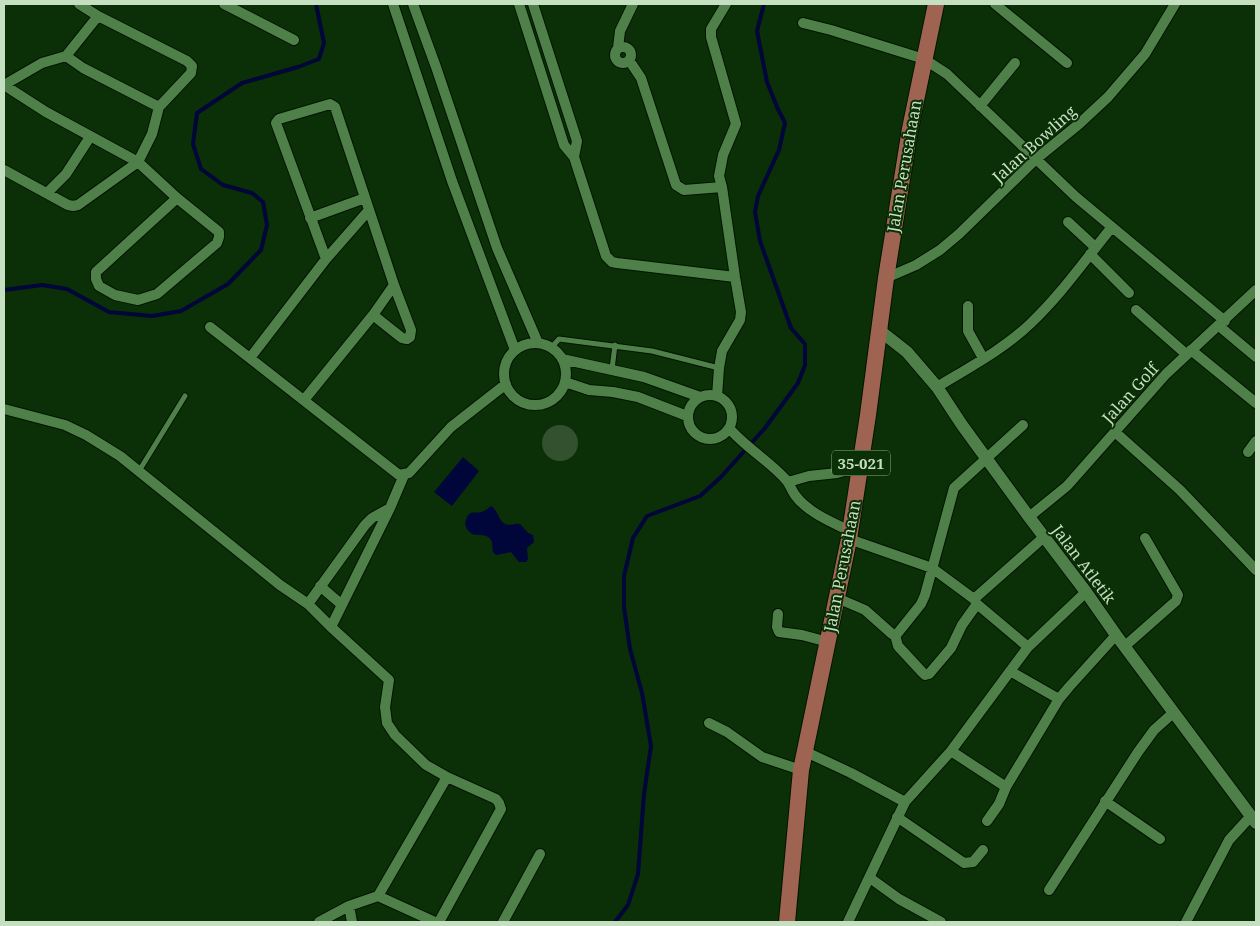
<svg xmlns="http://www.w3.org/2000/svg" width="1260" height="926" font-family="'Noto Serif',serif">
<rect width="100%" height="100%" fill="#0b2f06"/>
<path fill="#33512e" d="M542 443a18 18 0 1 1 36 0a18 18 0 1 1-36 0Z"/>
<path fill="#000639" d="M463,457l16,14 -27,35 -18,-14z
M491,506c8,5 7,17 17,19 4,0 7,-2 12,-1l8,9 5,2 1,7 -7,6 1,11 -2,3h-7l-8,-10 -15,3 -3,-3c-1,-4 0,-9 -2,-12 -7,-11 -20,3 -26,-16 4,-18 10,-8 19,-13 3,-1 5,-4 7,-5z"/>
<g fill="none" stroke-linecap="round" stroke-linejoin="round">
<path stroke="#000639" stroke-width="4" d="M4,290l38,-5 25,4 42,23 43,4 29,-5 47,-27 33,-34 6,-25 -4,-23 -11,-9 -29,-8 -22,-16 -8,-25 4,-31 45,-30 56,-16 21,-8 5,-16 -8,-39
M615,922l13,-17 10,-31 6,-80 7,-48 -9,-53 -12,-44 -6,-42v-31l9,-38 14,-22 53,-20 20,-18 45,-50 33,-45 7,-18v-21l-14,-16 -31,-87 -5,-29 3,-16 21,-46 6,-27 -8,-16 -10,-25 -10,-51 7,-27"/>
<g stroke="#001500" stroke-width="7">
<path id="service" d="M551,348l8,-9 93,12 67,17
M612,369l3,-24
M139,471l46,-75"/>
</g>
<g stroke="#001500" stroke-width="12">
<path id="minor" d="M224,4l70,36
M393,4l59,177 63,169
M413,4l23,63 61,181 41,95
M519,4l45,141 10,12 32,99 6,6 5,1 118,14
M533,4l44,137 -3,16
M995,4l72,59
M803,23l28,7 93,29 23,15 129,123 149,124
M615 55a8 8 0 1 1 16 0a8 8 0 1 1-16 0Z
M618,48l2,-17 13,-27
M66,56l17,12 76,39
M629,60l12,18 35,107 8,5 38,-3 13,90 6,35 -1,8 -18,31 -3,17 -2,28
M4,85l42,27 92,50 39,36 42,34v5l-2,6 -60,51 -19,6 -23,-5 -16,-9 -3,-7v-7l81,-74
M4,85l38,-22 24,-7 32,-40
M980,106l35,-43
M4,170l64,35 5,1 5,-1 60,-43 14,-28 7,-27 32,-34 1,-7 -5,-5 -89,-45 -19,-12
M722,187l-3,-11 4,-21 13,-31 -25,-87v-8l15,-25
M47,193l19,-19 24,-37
M310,218l55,-20
M1068,222l27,25
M1090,254l39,39
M326,259l-50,-136 3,-4 51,-15 5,3 59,178 17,45 -1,7 -3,2 -5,-1 -29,-23
M886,278l30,-13 24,-15 19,-16 77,-75 43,-35 29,-27 37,-43 30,-50
M968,306v25l15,27
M1136,310l50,44
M1219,326l37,31
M210,327l189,148 10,-2 42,-46 55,-43
M504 374a31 31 0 1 1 62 0a31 31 0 1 1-62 0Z
M1191,350l65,53
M250,358l76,-99 43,-49
M562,359l82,18 56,20
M565,382l24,8 24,2 25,5 49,19
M937,387c31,-19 67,-38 93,-63 30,-28 55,-64 82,-97
M688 417a22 22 0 1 1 44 0a22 22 0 1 1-44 0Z
M304,400l69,-85 21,-30
M4,409l61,16 21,10 34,21 160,129 28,19 57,-79 7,-7 18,-10
M729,428c17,20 42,34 58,53 3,4 5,10 8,14 12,17 36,27 55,36
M1115,432l65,58 76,80
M1248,452l8,-11
M788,482l21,-6 28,-3 23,-6
M1029,517l38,-31 99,-112 90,-84
M849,539l83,29 42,31 3,5 51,43
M320,586l22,19
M837,598l28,12 27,24 3,1 2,-1 24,-30 4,-9 29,-107 69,-63
M974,599l70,-62
M308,604l23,23 59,-119 14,-33
M778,614l-1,13 2,5 23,3 26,7
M331,627l58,53 -4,27 2,16 8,12 31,30 21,12 49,22 3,4 2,6 -62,113
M895,635l3,11 24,26 3,3 4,-1 22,-26 11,-23 15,-21
M1125,646l51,-45 2,-6 -33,-57
M1010,671l49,28
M709,723l18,9 35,25 39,13
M804,751l47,22 54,29
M951,751l55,36
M1105,801l55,38
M897,817l67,46 9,-1 10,-12
M987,821l12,-17 7,-17 53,-88 10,-12 47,-52
M870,878l29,21 42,23
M1049,890l89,-138 16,-22 19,-17
M378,896l57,26
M349,906l3,16
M319,922l30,-16 29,-10 69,-119
M503,922l37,-68
M848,922l57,-120 46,-51 77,-104 58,-55
M1186,922l43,-82 22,-24"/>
</g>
<g stroke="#001500" stroke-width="14">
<path id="tertiary" d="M879,330l28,22 30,35 25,38 67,92 57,75 30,43 140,188"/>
</g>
<g stroke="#001500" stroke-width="18">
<path id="primary" d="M787,922l14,-152 48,-231 19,-124 18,-137 24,-149 26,-125"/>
</g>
<use href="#service" stroke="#50804a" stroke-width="5"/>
<use href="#minor" stroke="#50804a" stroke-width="10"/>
<use href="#tertiary" stroke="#50804a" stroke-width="12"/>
<use href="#primary" stroke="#9f6451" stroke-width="16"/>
</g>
<g text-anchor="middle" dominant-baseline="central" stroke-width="4" stroke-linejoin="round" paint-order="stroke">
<rect fill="#0b2f06" stroke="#8daa89" stroke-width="1" x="832" y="450.5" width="58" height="25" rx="4"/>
<g font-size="15" font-weight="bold" fill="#c5dfc1">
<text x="861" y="463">35-021</text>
</g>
<g font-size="16" fill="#c5dfc1" stroke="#0b2f06">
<text transform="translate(1034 144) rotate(-42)">Jalan Bowling</text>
<text transform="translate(904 166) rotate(-80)">Jalan Perusahaan</text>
<text transform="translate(1130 393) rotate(-48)">Jalan Golf</text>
<text transform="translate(1084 564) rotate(53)">Jalan Atletik</text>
<text transform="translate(842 566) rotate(-79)">Jalan Perusahaan</text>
</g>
</g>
<rect width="1260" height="926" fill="none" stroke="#c5dfc1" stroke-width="10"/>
</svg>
